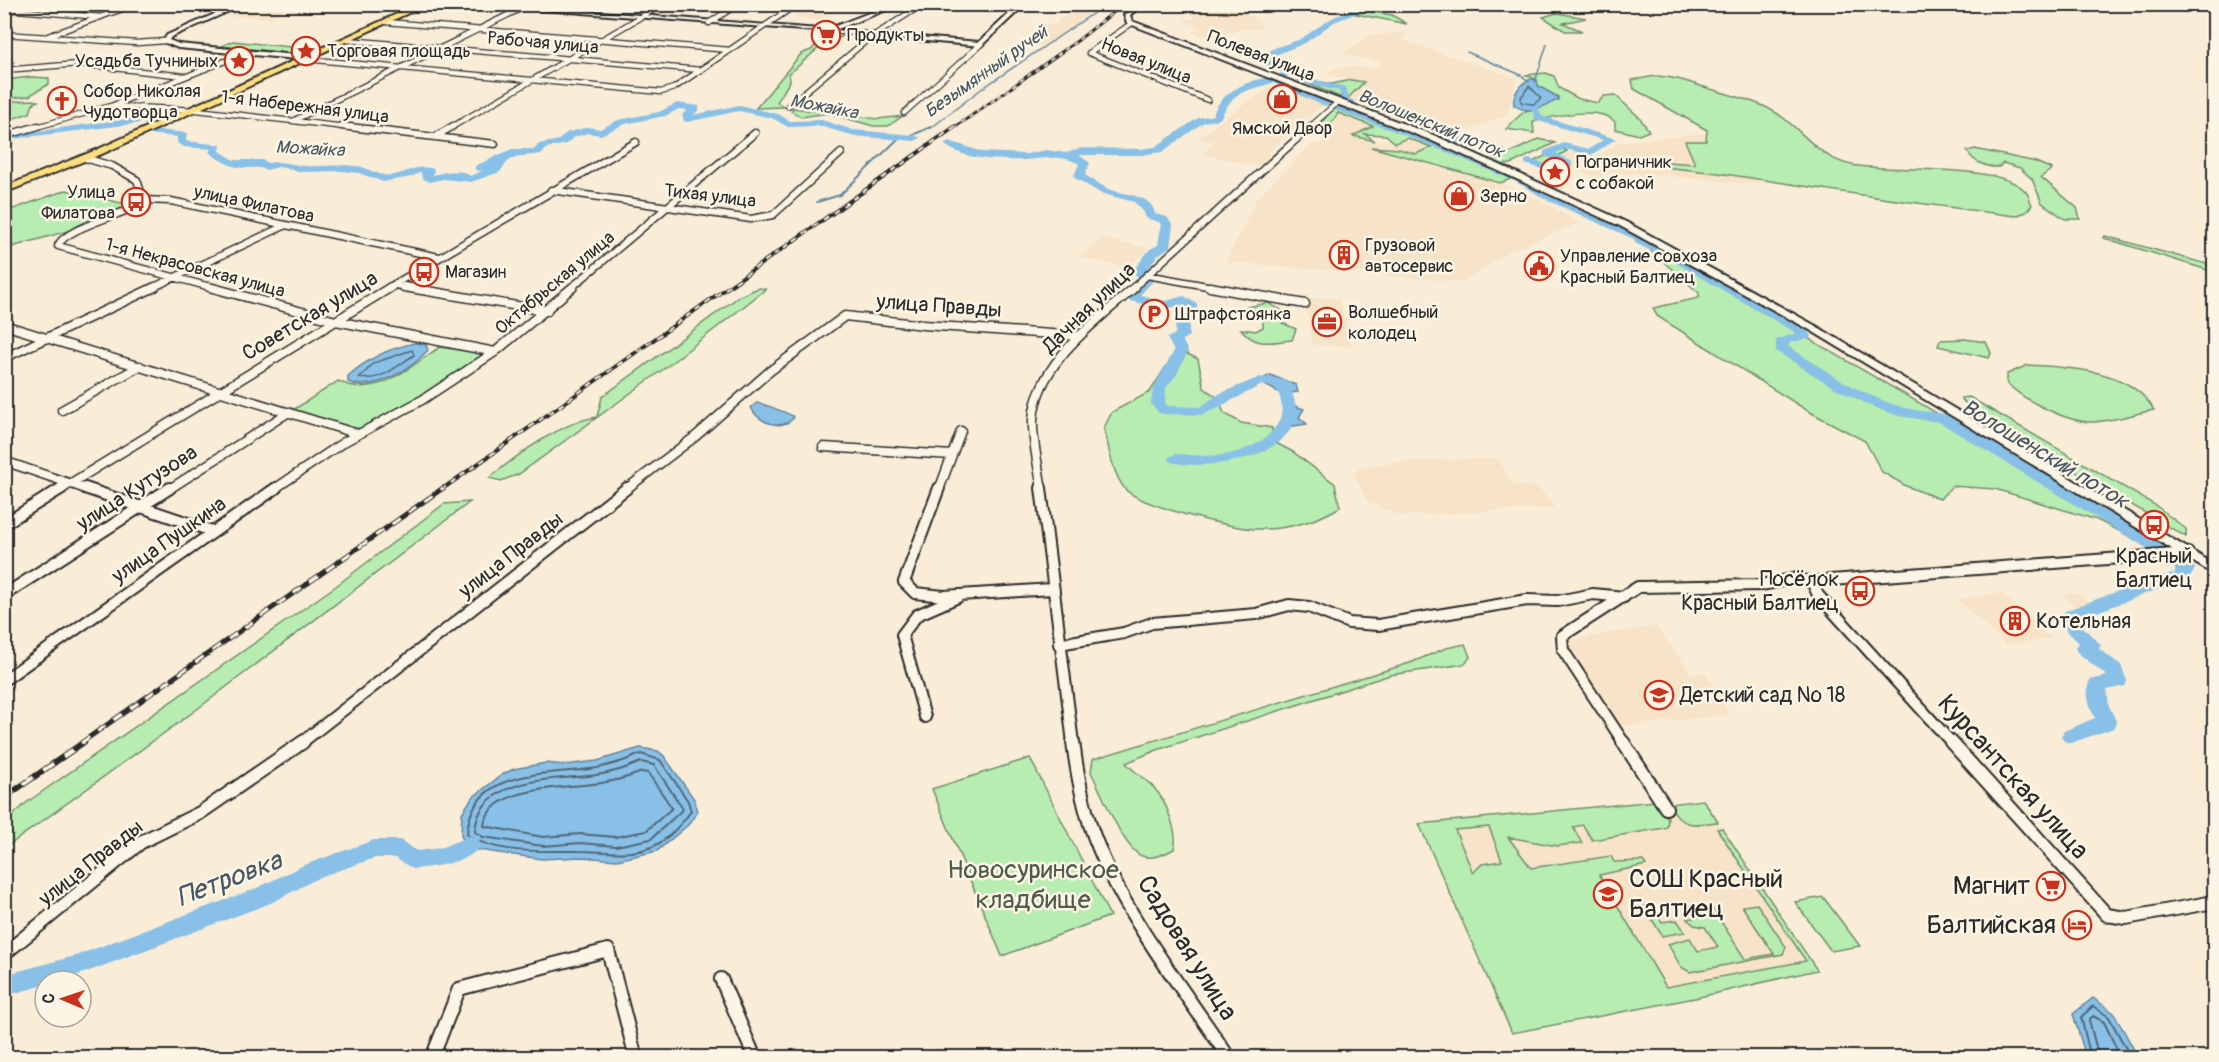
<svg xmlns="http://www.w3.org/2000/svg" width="2219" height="1062" font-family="Pangolin,sans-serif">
<rect width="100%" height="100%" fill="#faedd7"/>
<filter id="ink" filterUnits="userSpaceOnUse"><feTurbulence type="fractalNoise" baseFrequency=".0167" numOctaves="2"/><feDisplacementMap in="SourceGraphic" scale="12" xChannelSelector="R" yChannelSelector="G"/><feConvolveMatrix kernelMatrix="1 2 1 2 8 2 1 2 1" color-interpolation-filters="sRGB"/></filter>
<g filter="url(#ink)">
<path fill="#f7e3c7" d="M803,4h21l16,2 -21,14 -22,-2 -4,-2 3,-3 -5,-1z
M1096,5l-10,12 -43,29 -17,-2 11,-11 -34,-3 36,2 3,-8h17l-1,-7h8v-9l-3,-1z
M1229,5l29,15 4,8 -24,2 -28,8 -19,-6 10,-4 -19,-8 14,-2 -15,-12z
M247,6l21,1 16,1 -14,10 -46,-2z
M1409,32l-7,8 116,38 -11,37 -61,24 -101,-38 18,-19 -38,-7 8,-6 21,-3 23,3 6,-7 -40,-8 27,-19z
M1272,87l53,16 -57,50 6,2 -14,12 -58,-13 13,-12 -17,-4 47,-35z
M1338,113l36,13 -20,10 41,7 13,-5 24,9 -15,7 -18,-5 -26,-1 79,24 37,6 47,20 44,25 -69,27 -48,32 -237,-20 31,-64 55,-54h8z
M1714,132l37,35 10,18 -115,-11 -37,-1 -16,4 -38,-15 18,-13 26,7 20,-14z
M1101,238l47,10 -21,20 -48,-11z
M1304,298h35l13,48 -39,-1z
M1498,458l15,27 25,2 17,21 -155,8 -32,-14 -14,-26 6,-9 47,-6z
M2001,593l51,46 -46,6 -49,-46z
M2078,593l22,18 -16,3 -21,-19z
M1656,626l36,48 13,-2 25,43 -108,11 -43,-63 -11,-23z
M1703,800l114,170 -122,28 -183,35 -93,-209 236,-23 14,3z"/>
<path fill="#b7edb0" stroke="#718c6e" stroke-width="1.5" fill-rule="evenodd" d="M1360,10l32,5 15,9 -61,-12z
M1557,13l29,5 -23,5 19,8h-17l-22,-14z
M838,34l8,1 -25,11 -32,28 1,7 -13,21 7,5 -28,1 45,-54 10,-4 8,-8z
M233,41l67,7 -12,5 -67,-7z
M1546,73l8,3 5,12 20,11 19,4 6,-7 11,-1 25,23 9,13 -10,4 -24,-6v-7c-15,-17 -61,-6 -82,0l1,11 -28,-4c6,-6 11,-12 18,-17 9,-6 25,-4 33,-15l-19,-11 -1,-6 -11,-5z
M1656,76c22,1 37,8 58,14 30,9 54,13 78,35 19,17 34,35 60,40 40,8 149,-3 174,27 3,3 4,9 6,13l-6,7 -11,4 -127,-17 -170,-26 -82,-9 -2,-2 7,-2 54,4 -10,-23h21l1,-11 -73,-41 -2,-9z
M31,77l18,1v6l-20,12 -24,3v-19z
M1305,79l27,5 19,-4 13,2 -16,16h-6l-40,-17z
M33,100l5,1 -5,3 -3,9 -25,8v-19z
M1341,106l77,29 96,43 -14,5 -129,-36 28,2 17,5 15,-7 -23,-9 -13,5 -9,-8 -21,-1 10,7 -22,-5 20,-10 -35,-13 -11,18 -11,-2 18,-22z
M793,108l85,11 25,-3 -15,10h-15l-45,-13 -27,4 -10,-6z
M1539,139l16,4 -44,21 -8,1 -10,-4z
M1562,148l5,3 -14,8 1,5 8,3 -10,4 3,3 -25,-11z
M1975,149l61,13 16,7 -11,8 36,31 3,11h-15l-23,-16 -10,-24 -12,-11 -17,-5 -4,4c-12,1 -26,-5 -32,-16z
M66,190l68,16 -49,20 -80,23v-37z
M2105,236l109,30v6l-110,-34z
M1655,249l489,285 10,8 -11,1 -46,-23 -102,-31 -43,-3 -12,13 -34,-13 -24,-14 -17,-31 -57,-30 -151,-95 -4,-8 46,-10v-5l-48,-42z
M758,288l8,1 -105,82 -142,103 -18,7 -12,-3c27,-22 74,-57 108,-61l5,-20 138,-101z
M1268,303l13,7 1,13 14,6 -4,11c-22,2 -36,8 -51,-11l15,2 7,-4v-7l-16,-13z
M1965,339l21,3 5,11 -2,5 -51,-12 2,-6z
M440,347l40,6 2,3 -55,38 -65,35 -14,-2 -55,-17 45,-29c39,19 71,-14 102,-34z
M1177,349l21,10 6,29 14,10 6,15 17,10 31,5v13l21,11 42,32 5,23c-24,15 -55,23 -84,22 -22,0 -118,-24 -131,-40 -13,-16 -16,-41 -21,-61l8,-16 38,-20z
M2028,365c41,2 103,4 126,45 -21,4 -43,12 -65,12 -23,-1 -67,-22 -82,-39v-9z
M1969,397l186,108 31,24v8l-215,-127 -10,-12z
M470,502l-274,208 -191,138v-25l21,-20 310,-217 108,-82z
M1465,644l5,13 -5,7 -75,11 -233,75 -31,13c8,9 20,16 28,25 12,12 25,46 20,61 -9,5 -22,11 -32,7 -19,-7 -41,-65 -51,-84l2,-13 317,-96 36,-15z
M1030,758l80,158 -108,40 -70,-167z
M1703,800l15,22c-26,3 -35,7 -49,-18z
M1655,801l13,17 -1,9 -3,1 -72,12 -9,-15 -10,2 9,16 -25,3 -49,-9 23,31 80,-12 3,6 29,-1 3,4 -47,10 67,112 140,-26 -89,-132 5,-1 95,142 -122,28 -183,35 -93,-209zM1489,827l13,34 -20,3 -9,9 -18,-43z
M1823,897l37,49 -29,5 -36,-49z
M1757,904l29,43 -3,7 -93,18 -9,-5 -13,-23 22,-6 8,13 20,-4 -13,-20 -11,-2 -7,-6 11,-2 -2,-5 17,-3 32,50 29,-5 -32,-48z
M1651,905l11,17 15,-2 8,12 -23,4 -18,-30z"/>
<path fill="#89c0e7" stroke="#63849c" stroke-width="1.5" d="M1532,79l5,1 1,6 20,11v3c-15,6 -29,16 -44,5 -2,-10 7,-24 18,-26z
M415,343l11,2 2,5c-16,19 -56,43 -80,32v-6c19,-17 42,-28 67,-33z
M1270,375l26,10 2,7 -16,2 -21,-11v-3z
M757,403c4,0 34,11 37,14 -11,15 -37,6 -43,-10z
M1295,406l9,3 -5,8 8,7 -13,2 -12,-3 5,-10 -1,-5z
M640,748l18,3 6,5 30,43 3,14 -9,12 -31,26 -40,9 -36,-3 -39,2 -64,-9 -13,-8 -4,-6 1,-23 10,-15 31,-24 11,-5 32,-6 19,2 32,-4z
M2093,998l21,15 24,44h-52l-13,-43z"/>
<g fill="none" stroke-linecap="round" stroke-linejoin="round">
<path stroke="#516776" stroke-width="1.5" d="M1529,86l12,12 -7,6 -12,-1 -2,-4z
M412,350l2,5c-17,11 -33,27 -55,23l15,-15z"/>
<path stroke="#516776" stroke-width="2" d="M641,754l19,6 28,41 3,10c-8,12 -24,29 -37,35 -23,11 -50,5 -74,5 -37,-1 -80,5 -113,-16 3,-69 83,-59 130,-67 15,-3 30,-8 44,-14z
M641,762l13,3 29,44 -32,30 -35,7 -36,-3 -37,3 -60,-9 -8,-5c3,-57 82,-52 122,-57 15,-2 30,-7 44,-13z
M642,772l6,1 24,35 -26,23 -31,6 -35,-3 -37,3 -59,-11c5,-42 88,-38 117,-43 14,-2 28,-6 41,-11z
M2091,1058l-10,-41 12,-11 16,11 22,41
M2099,1058l-10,-38 4,-4 11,6 17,36"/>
<path stroke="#63849c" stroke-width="1.5" d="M1467,52l54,23 8,7
M4,66l10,-4
M1535,82l12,-38
M931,128l49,-38 127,-86"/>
<path stroke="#63849c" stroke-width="2" d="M908,137l25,-11
M817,202l23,-7 61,-59"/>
<path fill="#89c0e7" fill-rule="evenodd" d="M1343,4h9l8,8 -26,10 -29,21 -32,13 2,4 -1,2 19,9 -9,8h-5l51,23v4h-6l-51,-23c-30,9 -39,7 -53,36l-16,3 -42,30 -21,3h-62l11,8 -5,12c7,4 14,9 21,13 15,7 46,5 49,26l12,3 6,8 -3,22 -12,8 -13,17 9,8 -14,15 26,6 18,-5 13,8v5l-8,7v20l-7,4 6,11 -11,23 -11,14 -1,15 3,3 32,1 19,-13 41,-17 25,3c46,69 -66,94 -114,82l-3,-3 3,-3 5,-2c16,1 32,3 48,1 33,-5 74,-31 51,-68l-13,-2 -59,30 -39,-1 -5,-1 -8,-9c1,-21 14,-34 23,-53l-7,-13 8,-4 1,-19 9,-7 -1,-3c-19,6 -35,0 -54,-4l-3,-6 14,-16 -9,-7 18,-23 8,-4 3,-20 -2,-3 -14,-4 -1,-6 -10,-10 -34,-9 -25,-15 -1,-2 5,-12c-18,-10 -34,-5 -54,-4 -24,1 -62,0 -81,-16l5,-3 34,11 44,2 19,-4 20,3 16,-5 59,1 14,-2 43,-29 15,-3c6,-23 42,-40 64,-37l5,-6 -18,-7 1,-11c10,-9 23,-9 35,-15 18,-10 29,-23 50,-28z
M1302,77l44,10 3,11 6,4 -5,3 -8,-4 -3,-10 -40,-9 -2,-2z
M677,103l22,3v4l-6,5 46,-10 39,9 12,7 32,-1 31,10 62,5 5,3 -5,3 -62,-5 -33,-10 -32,1 -16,-9 -33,-7 -52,11 -3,-1 -2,-6 5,-5 -8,-1 -14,7 -40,8 -24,11 -13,-2 -14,4 -8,7 -19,4 -5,6c-24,4 -28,-3 -42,18l-29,10 -28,-3 -14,3 -7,-4 -1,-6 -10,5 -28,5 -24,-9 -16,-2 -39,1 -25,-5 -13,3c-8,-3 -10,-2 -19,-2 -16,0 -28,-8 -38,-16l2,-3 -27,-2 -7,-4v-6l-31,-3 3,-9 -8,-2 -137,17 3,-5 134,-18 18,4 -3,9 31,3 -1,8 35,4 -1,6 14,9h28l6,3c14,-3 24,2 37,3 19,1 38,-3 57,1 7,2 14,7 22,8 19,3 28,-12 50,-6l-1,6c11,-3 29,-7 37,1l12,-5 -7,-1v-4l37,-17h23l4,-5 20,-4 7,-7 22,-6 12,2 18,-9 41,-8z
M1335,104c107,29 202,84 301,130l1,3 49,21 120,70 5,8 -2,3 -18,3 -3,4c36,24 73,49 114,61 15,5 31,4 46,8l219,133 -8,5 -6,-1 -214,-130 -40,-6 -26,-9 -40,-20 -57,-36v-11l20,-7 -118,-69 -43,-21 -1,-4 -85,-38 -34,-20 -110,-46 -73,-26v-4z
M1532,108h6l4,8 74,23 -25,16 -26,-6 -9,4 16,9 -1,8 -19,2 -27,-8v-4l4,-1 24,7 9,-1 -18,-10v-4l20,-8 25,6 14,-9 -68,-20z
M1438,132l51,11 17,7 -5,3 -58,-13 -10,-5z
M2184,560l6,1 5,8 -7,12 -27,7 -80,30 2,9 18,18 -2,4 22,16 6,16 -2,5 -18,4 2,16 8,17 -3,5 -43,15 -7,-2 -3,-5 3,-5 31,-13c-5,-11 -11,-26 -5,-38l17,-4 -30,-24 -2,-4 4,-5 -13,-13 -4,-15 3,-4 85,-32 25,-6v-8z
M470,836l8,3 3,6c-10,18 -49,22 -68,24l-18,-11h-20l-55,19 -49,26 -187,70 -25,8h-14v4l-41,11v-21l71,-19 180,-67 49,-24 70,-25h26l17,11 23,-3z"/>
<g stroke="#2b2b2b" stroke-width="7">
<path id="street-far4" d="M4,9l97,8
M386,22l344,28
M709,23l20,-13
M1132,23l-43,30 119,47
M4,34l133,9 28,-2
M875,35l48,-31
M48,36l88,-32
M347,40l354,30
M305,59l356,33 13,-4 123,-84
M4,70l75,-6 105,12
M111,106l86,4 157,18
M788,106l85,-71
M904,113l77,-69
M295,120l235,-116
M33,128l78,-22 137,-54
M450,128l213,-124
M1309,128l29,-26"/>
</g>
<g stroke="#2b2b2b" stroke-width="9">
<path id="street-far3" d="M341,126l154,18
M4,136l34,-10
M435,137l18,-11
M85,158l27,8 25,14 3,9 -2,9 3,2 30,1 268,56
M551,190l200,29 22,-4 68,-62
M146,201c-18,13 -83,27 -88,45l156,42
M1147,275l71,13
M395,285l18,3
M152,288l132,-62
M388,288l248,-146
M571,288l184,-155
M1133,288l178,-162"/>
</g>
<g stroke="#2b2b2b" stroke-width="11">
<path id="street-far2" d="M209,287l127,34 159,31
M404,287l143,24
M1210,287l95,17
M4,325l354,109
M4,358l151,-71
M62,410l78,-44
M823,447l129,8 -13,35
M952,455l9,-24
M4,461l85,29
M60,490l331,-203
M168,490l121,-78
M273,490l71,-48 78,-42 73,-48 78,-65
M625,490l71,-54 74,-65 75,-55 79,9 155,11
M1042,490c-3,-22 -10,-48 -9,-70 4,-58 63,-98 102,-133"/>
</g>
<g stroke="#2b2b2b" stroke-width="14">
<path id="street-far1" d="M85,488l127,43
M939,488l-35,94 11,11 29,3 108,-7
M1041,488l32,255
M4,524l58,-36
M4,595l166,-107
M1059,644l65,-11 28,-10 104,-9 33,-9 20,2 40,16 29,2 149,-25 31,1 35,-7 31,3
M4,680l272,-192
M925,717l-23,-82 15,-20 41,-18
M301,743l326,-255
M1624,743l-61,-93 -1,-14 76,-49 123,-2 37,-7 17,6
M1952,743l-134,-148 -4,-9 4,-5 370,-28"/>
</g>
<g stroke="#2b2b2b" stroke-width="16">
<path id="street" d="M1073,742c4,31 10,64 21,94 30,80 88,151 135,222
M1623,742l43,66
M1951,742l156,173 19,3 88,-16
M4,954l137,-112 59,-29 103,-71
M721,979l34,79
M432,1058l27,-69 149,-39 28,108"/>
</g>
<g stroke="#2b2b2b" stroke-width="4">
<path id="secondary" d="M189,4l43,2 13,-2 -74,33 -2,3 10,4 128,12 3,2 -3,2 -129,-12 -15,-6 4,-7 59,-26z
M465,4h32l322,25 11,-1 62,-24h10l-67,26 144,12 33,-31v-3l-35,-4h85l-44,4 -1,4 -36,34 -153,-14z
M1137,4h7l-14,11 2,6 304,115 190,86 190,104 398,238v9l-4,-1 -400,-242 -190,-104 -190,-86 -303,-117 -3,-8z"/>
</g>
<g stroke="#2b2b2b" stroke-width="4">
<path id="primary" d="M419,4h9l-326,150 -98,39v-6l92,-37z"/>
</g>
<use href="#street-far4" stroke="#fcf5e5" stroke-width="4.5"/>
<use href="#street-far3" stroke="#fcf5e5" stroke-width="6"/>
<use href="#street-far2" stroke="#fcf5e5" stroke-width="8"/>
<use href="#street-far1" stroke="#fcf5e5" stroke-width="10"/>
<use href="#street" stroke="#fcf5e5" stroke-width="12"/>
<use href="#secondary" fill="#fcf5e5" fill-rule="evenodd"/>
<use href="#primary" fill="#fedf80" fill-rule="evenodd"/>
<g stroke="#2b2b2b" stroke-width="3">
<path id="rail-far3" d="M954,128l123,-87 47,-37"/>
</g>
<g stroke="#2b2b2b" stroke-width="4">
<path id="rail-far2" d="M441,490l515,-364"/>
</g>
<g stroke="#2b2b2b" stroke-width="5">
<path id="rail-far1" d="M81,743l362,-255"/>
</g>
<g stroke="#2b2b2b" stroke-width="6">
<path id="rail" d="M4,798l80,-56"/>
</g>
<use href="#rail-far3" stroke="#fcf5e5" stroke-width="1.5" stroke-dasharray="4.5" stroke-linecap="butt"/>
<use href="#rail-far2" stroke="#fcf5e5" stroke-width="2" stroke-dasharray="6" stroke-linecap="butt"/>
<use href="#rail-far1" stroke="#fcf5e5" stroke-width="3" stroke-dasharray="10" stroke-linecap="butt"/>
<use href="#rail" stroke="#fcf5e5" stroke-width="4" stroke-dasharray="12" stroke-linecap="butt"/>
</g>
</g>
<defs>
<g id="supermarket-ring" transform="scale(1.5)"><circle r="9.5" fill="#fcf5e5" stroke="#c8321e" stroke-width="1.5"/><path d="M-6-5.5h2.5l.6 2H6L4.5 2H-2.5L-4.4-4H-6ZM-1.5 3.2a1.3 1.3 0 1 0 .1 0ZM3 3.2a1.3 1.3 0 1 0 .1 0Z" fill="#c8321e"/></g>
<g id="sight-ring" transform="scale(1.5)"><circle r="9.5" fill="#fcf5e5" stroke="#c8321e" stroke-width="1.5"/><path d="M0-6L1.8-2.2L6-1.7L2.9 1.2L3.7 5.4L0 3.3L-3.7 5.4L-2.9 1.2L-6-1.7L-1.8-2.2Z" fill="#c8321e"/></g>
<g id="shop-ring" transform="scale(1.5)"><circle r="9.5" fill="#fcf5e5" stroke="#c8321e" stroke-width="1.5"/><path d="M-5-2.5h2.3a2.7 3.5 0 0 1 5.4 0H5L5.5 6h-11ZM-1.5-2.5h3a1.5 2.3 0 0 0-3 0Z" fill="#c8321e"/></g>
<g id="church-ring" transform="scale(1.5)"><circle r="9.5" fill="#fcf5e5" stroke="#c8321e" stroke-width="1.5"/><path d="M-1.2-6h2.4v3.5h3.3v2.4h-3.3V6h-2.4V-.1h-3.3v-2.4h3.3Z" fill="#c8321e"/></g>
<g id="bus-ring" transform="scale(1.5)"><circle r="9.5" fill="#fcf5e5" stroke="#c8321e" stroke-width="1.5"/><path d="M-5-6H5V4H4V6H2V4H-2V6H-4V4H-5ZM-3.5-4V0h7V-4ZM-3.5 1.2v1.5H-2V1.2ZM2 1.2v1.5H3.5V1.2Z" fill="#c8321e"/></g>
<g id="building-ring" transform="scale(1.5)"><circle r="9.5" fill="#fcf5e5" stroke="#c8321e" stroke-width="1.5"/><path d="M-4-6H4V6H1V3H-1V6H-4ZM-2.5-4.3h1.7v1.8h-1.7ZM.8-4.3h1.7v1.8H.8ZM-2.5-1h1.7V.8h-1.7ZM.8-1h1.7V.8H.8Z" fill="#c8321e"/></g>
<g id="civic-ring" transform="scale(1.5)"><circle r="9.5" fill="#fcf5e5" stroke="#c8321e" stroke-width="1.5"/><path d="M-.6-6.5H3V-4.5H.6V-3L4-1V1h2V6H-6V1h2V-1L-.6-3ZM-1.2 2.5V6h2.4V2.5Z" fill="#c8321e"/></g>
<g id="parking-ring" transform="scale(1.5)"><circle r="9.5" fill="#fcf5e5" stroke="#c8321e" stroke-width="1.5"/><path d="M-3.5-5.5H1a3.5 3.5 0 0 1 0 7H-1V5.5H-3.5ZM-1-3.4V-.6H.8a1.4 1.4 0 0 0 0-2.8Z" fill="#c8321e"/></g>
<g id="office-ring" transform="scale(1.5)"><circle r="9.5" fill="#fcf5e5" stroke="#c8321e" stroke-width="1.5"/><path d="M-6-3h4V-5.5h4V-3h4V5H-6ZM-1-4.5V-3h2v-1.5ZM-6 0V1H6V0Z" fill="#c8321e"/></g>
<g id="school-ring" transform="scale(1.5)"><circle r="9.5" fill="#fcf5e5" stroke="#c8321e" stroke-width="1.5"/><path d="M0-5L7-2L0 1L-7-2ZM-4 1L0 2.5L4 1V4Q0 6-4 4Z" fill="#c8321e"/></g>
<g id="hotel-ring" transform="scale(1.5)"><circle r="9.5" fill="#fcf5e5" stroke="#c8321e" stroke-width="1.5"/><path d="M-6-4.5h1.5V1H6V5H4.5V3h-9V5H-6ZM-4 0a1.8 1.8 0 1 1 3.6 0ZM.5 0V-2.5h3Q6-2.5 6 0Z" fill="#c8321e"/></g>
</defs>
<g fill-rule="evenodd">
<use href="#supermarket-ring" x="826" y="35"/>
<use href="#sight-ring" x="306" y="51"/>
<use href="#sight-ring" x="239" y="61"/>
<use href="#shop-ring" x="1282" y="99"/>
<use href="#church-ring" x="62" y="101"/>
<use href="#sight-ring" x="1555" y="172"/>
<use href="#shop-ring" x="1459" y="196"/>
<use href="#bus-ring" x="136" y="202"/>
<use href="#building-ring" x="1344" y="255"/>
<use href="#civic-ring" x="1539" y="266"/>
<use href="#bus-ring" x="424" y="272"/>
<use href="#parking-ring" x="1154" y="314"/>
<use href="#office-ring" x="1327" y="322"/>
<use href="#bus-ring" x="2154" y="525"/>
<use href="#bus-ring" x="1860" y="591"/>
<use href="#building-ring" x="2015" y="621"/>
<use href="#school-ring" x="1659" y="695"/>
<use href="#supermarket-ring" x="2051" y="886"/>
<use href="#school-ring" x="1608" y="894"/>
<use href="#hotel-ring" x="2077" y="925"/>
</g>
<g text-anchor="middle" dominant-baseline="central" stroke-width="5" stroke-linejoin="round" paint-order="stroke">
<g font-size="18" fill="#2b2b2b" stroke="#fcf5e5" text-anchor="start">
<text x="847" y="35">Продукты</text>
<text x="327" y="51">Торговая площадь</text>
<text x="218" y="61" text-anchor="end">Усадьба Тучниных</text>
<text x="83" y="91">Собор Николая<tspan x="83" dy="21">Чудотворца</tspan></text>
<text x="1282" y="128" text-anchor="middle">Ямской Двор</text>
<text x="1576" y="162">Пограничник<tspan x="1576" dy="21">с собакой</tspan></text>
<text x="115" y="192" text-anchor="end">Улица<tspan x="115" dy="21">Филатова</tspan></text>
<text x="1480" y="196">Зерно</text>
<text x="1365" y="245">Грузовой<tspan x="1365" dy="21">автосервис</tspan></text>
<text x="1560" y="256">Управление совхоза<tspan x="1560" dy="21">Красный Балтиец</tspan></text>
<text x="445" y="272">Магазин</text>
<text x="1348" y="312">Волшебный<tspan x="1348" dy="21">колодец</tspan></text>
<text x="1175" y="314">Штрафстоянка</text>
</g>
<g font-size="18" fill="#2b2b2b" stroke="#fcf5e5">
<text transform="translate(543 43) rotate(5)">Рабочая улица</text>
<text transform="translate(1261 56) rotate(21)">Полевая улица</text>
<text transform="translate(1146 61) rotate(22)">Новая улица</text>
<text transform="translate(305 107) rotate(7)">1-я Набережная улица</text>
<text transform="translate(710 196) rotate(7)">Тихая улица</text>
<text transform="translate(254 204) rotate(12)">улица Филатова</text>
<text transform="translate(195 268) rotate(15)">1-я Некрасовская улица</text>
<text transform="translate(555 283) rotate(-40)">Октябрьская улица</text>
</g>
<g font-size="18" font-style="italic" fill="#475863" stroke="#fcf5e5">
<text transform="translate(986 72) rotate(-35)">Безымянный ручей</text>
<text transform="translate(824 107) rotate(11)">Можайка</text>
<text transform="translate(1431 124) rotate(22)">Волошенский поток</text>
<text transform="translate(310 149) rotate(3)">Можайка</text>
</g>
<g font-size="21" fill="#2b2b2b" stroke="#fcf5e5">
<text transform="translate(939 306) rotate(4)">улица Правды</text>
<text transform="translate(1089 308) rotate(-44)">Дачная улица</text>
<text transform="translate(310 316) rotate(-31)">Советская улица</text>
<text transform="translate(137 488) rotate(-33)">улица Кутузова</text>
<text transform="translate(169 540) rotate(-35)">улица Пушкина</text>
<text transform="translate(511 555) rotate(-38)">улица Правды</text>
<text transform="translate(91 863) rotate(-38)">улица Правды</text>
</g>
<g font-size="21" fill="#2b2b2b" stroke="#fcf5e5" text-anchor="start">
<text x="2154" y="556" text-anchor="middle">Красный<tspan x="2154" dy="24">Балтиец</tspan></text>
<text x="1839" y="579" text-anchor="end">Посёлок<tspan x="1839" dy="24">Красный Балтиец</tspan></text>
<text x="2036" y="621">Котельная</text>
<text x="1680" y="695">Детский сад № 18</text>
</g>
<g font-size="22" font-style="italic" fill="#475863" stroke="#fcf5e5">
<text transform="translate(2045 454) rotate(31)">Волошенский поток</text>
</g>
<g font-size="26" fill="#2b2b2b" stroke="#fcf5e5">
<text transform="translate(2013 777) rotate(48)">Курсантская улица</text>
<text transform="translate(1187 948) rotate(58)">Садовая улица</text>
</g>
<g font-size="26" fill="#4e5c4c" stroke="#fcf5e5">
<text x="1033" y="870">Новосуринское<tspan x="1033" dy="30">кладбище</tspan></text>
</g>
<g font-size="26" fill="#2b2b2b" stroke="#fcf5e5" text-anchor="end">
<text x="1629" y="879" text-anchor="start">СОШ Красный<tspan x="1629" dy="30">Балтиец</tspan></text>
<text x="2030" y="886">Магнит</text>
<text x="2056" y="925">Балтийская</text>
</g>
<g font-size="27" font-style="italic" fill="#475863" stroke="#fcf5e5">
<text transform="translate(229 879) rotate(-21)">Петровка</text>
</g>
</g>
<rect width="2219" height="1062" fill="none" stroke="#fcf5e5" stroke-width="24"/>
<rect x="12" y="12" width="2195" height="1038" fill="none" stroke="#2b2b2b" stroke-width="2" filter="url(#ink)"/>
<g transform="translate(63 999) rotate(272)"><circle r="28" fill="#fcf5e5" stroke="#a8a49b" stroke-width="1.5"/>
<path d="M0-4.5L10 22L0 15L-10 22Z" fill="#c8321e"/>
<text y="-9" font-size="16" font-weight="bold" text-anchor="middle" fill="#2b2b2b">С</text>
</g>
</svg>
